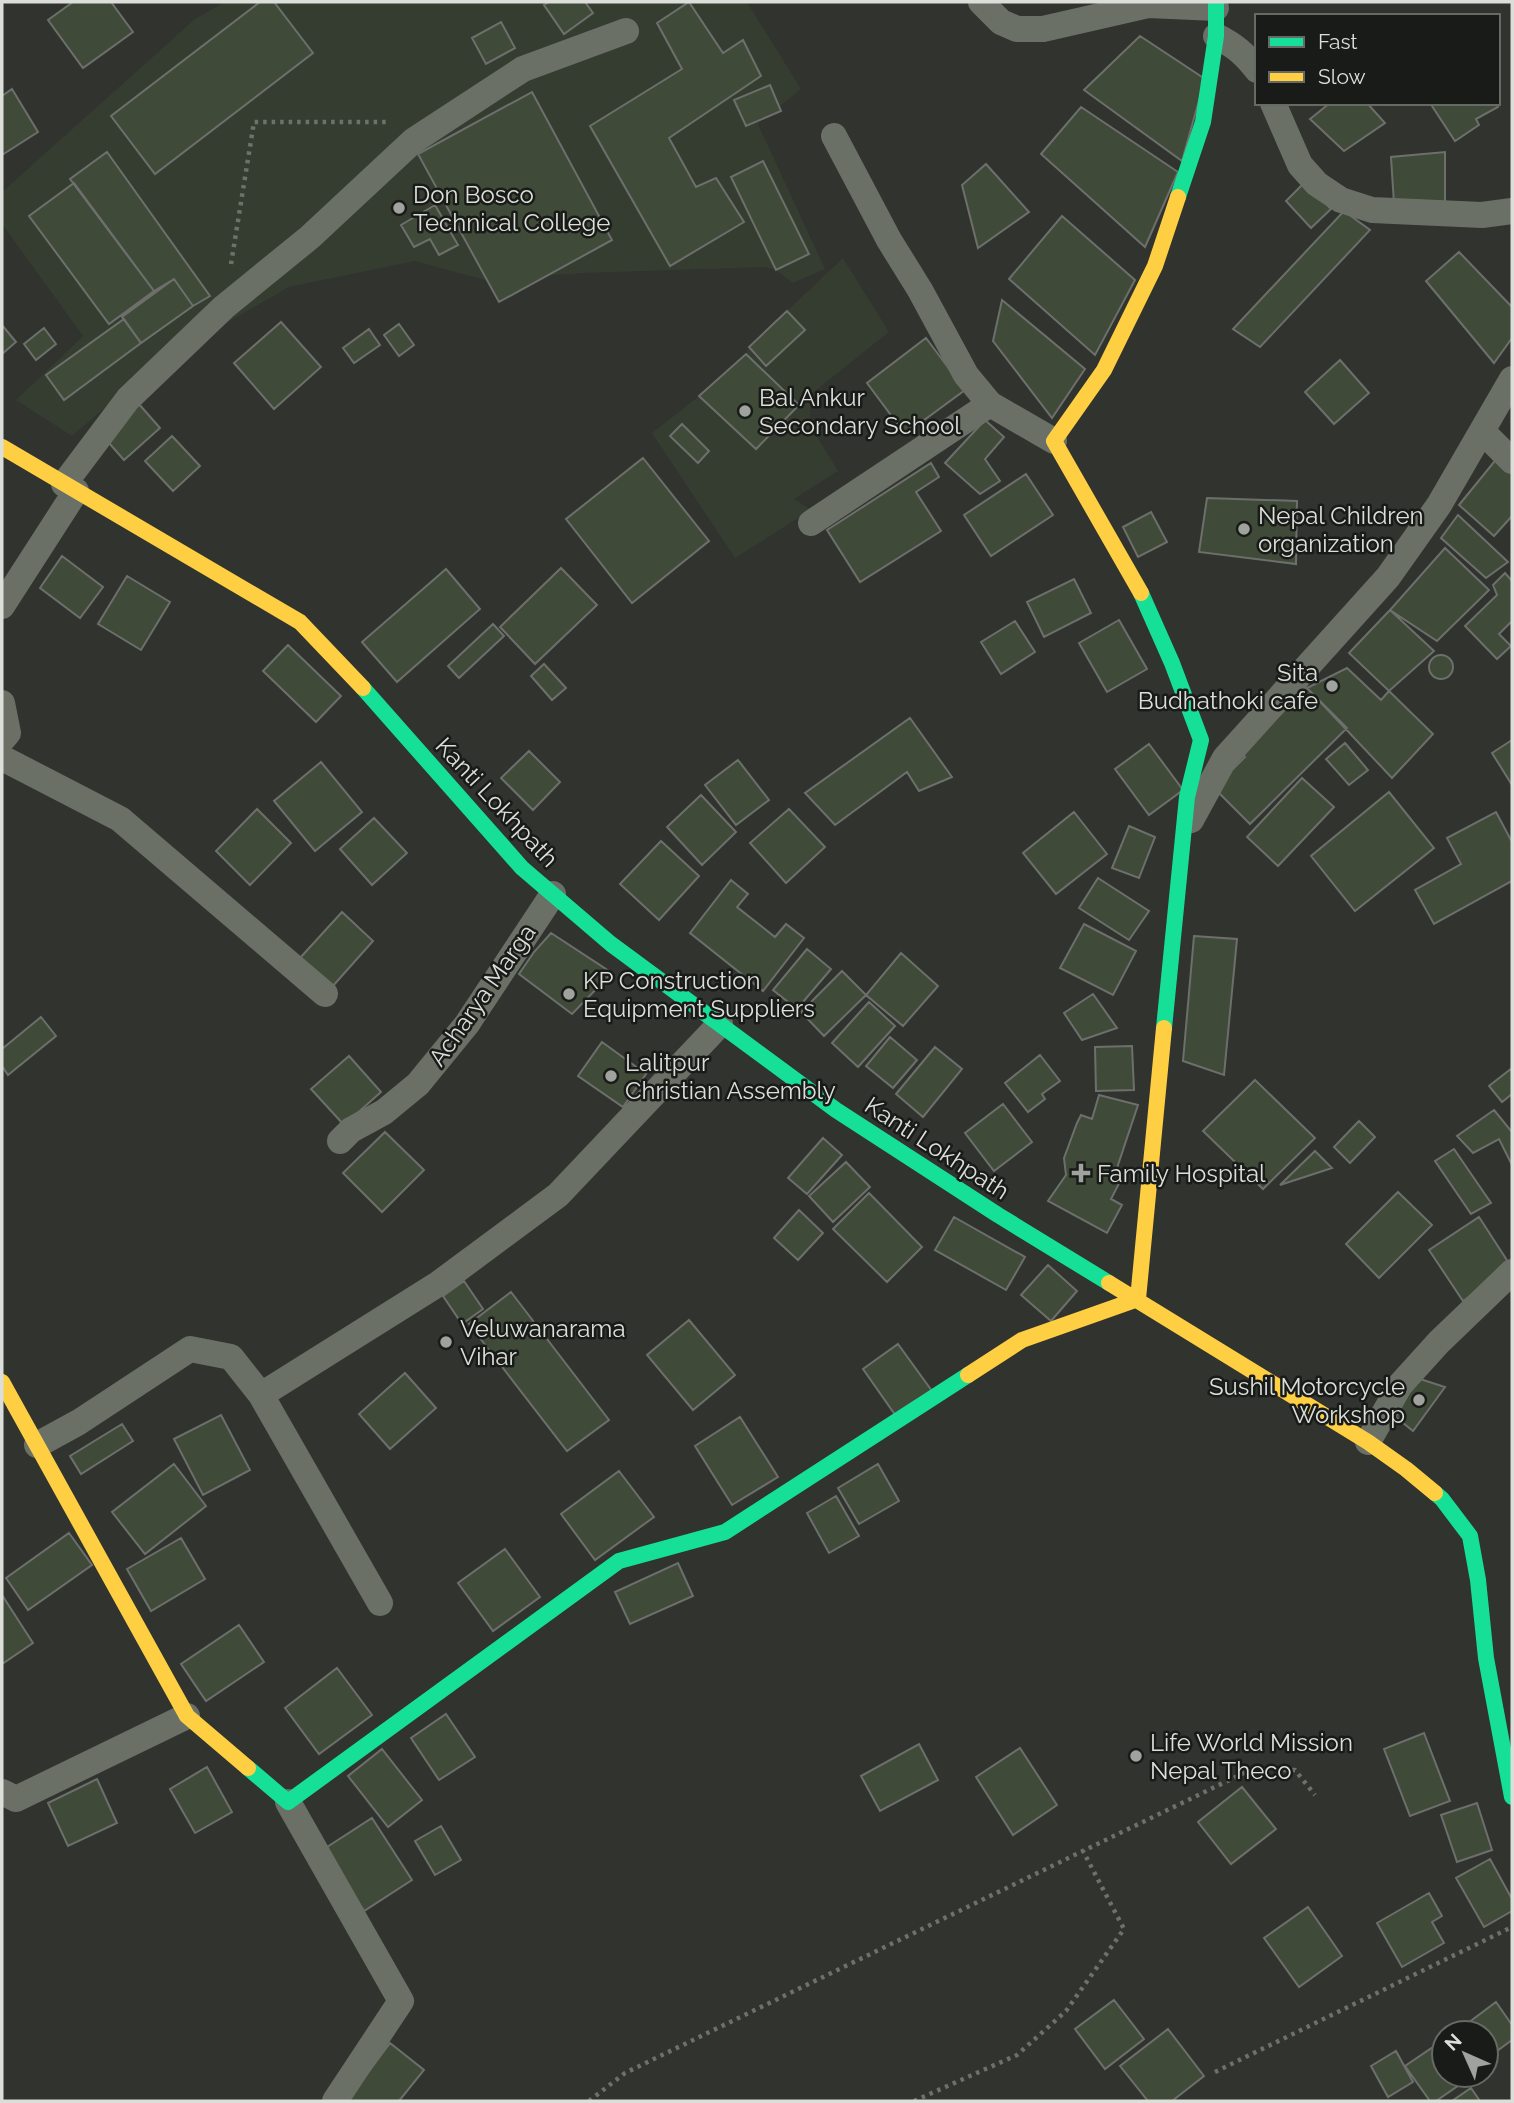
<svg xmlns="http://www.w3.org/2000/svg" width="1514" height="2103" font-family="Raleway,sans-serif">
<rect width="100%" height="100%" fill="#30332e"/>
<path fill="#353d31" d="M225,2h522l54,87 -43,35 67,145 -32,14 -17,-13 -10,-3 -183,6 -98,7 -70,-19 -126,26 -132,76 -85,73 -56,-36 67,-64 -81,-112v-32l193,-173z
M843,258l46,74 -79,63v30l28,46 -44,28 17,11 -76,48 -83,-125 47,-37 47,-42 3,-7z"/>
<path fill="#404a38" stroke="#6d6f6c" stroke-width="2" d="M73,2h38l22,30 -50,36 -35,-48z
M260,2h14l39,51 -158,121 -44,-58z
M549,2h36l8,11 -29,21 -20,-29z
M689,2l34,51 20,-13 18,36 -92,62 27,49 20,-9 28,44 -74,44 -80,-140 92,-57 -25,-46z
M501,22l14,26 -29,16 -14,-26z
M1140,36l65,43 -23,82 -98,-71z
M770,85l11,26 -35,15 -12,-26z
M12,89l26,43 -36,23v-59z
M532,92l80,148 -113,62 -81,-148z
M1330,103h37l18,20 -41,28 -34,-32z
M1430,103h65l3,4 -22,12 3,6 -24,16z
M1081,107l97,65 -33,75 -104,-93z
M107,152l103,144 -17,10 -19,-27 -20,12 -84,-112z
M1445,152v50l-51,2 -3,-47z
M763,161l46,93 -33,16 -45,-93z
M986,164l43,48 -51,36 -16,-63z
M1305,182l26,27 -20,19 -25,-27z
M74,183l80,108 -45,33 -80,-108z
M435,205l23,40 -19,10 -9,-16 -16,8 -13,-22z
M1344,211l26,19 -110,117 -27,-18z
M1062,216l73,64 -40,75 -86,-76z
M1459,252l53,55v31l-18,25 -68,-82z
M174,279l19,27 -52,37 -19,-26z
M1002,300l83,69 -33,49 -59,-77z
M787,311l18,19 -39,36 -17,-19z
M124,319l17,24 -77,57 -18,-25z
M281,322l40,45 -47,42 -40,-46z
M399,324l15,21 -15,11 -15,-21z
M2,325l14,17 -14,12z
M44,328l12,16 -20,16 -12,-16z
M369,329l11,16 -26,18 -11,-15z
M926,338l39,52 -60,44 -38,-51z
M746,354l53,51 -43,44 -57,-53z
M1340,360l29,33 -35,31 -29,-32z
M138,403l22,25 -36,32 -22,-25z
M985,420l19,17 -19,22 15,22 -20,13 -35,-31z
M682,424l27,27 -11,12 -28,-27z
M172,436l28,30 -27,25 -28,-30z
M1498,457l14,14v45l-18,20 -35,-31z
M643,458l66,83 -77,62 -66,-84z
M931,463l8,14 -23,15 25,39 -81,51 -33,-52z
M1026,474l27,41 -62,41 -27,-41z
M1207,498l90,3 -1,63 -97,-12z
M1151,512l16,30 -29,15 -15,-30z
M1458,515l50,47 -22,16 -45,-40z
M1445,548l44,42 -52,51 -47,-31z
M62,556l41,31 -23,31 -40,-30z
M561,568l36,37 -62,59 -35,-37z
M446,569l34,40 -83,73 -35,-40z
M1505,573l7,8v40l-13,13 12,12 -14,13 -32,-33 32,-31 -4,-10z
M127,576l43,26 -29,48 -43,-26z
M1074,579l17,34 -47,24 -17,-35z
M1390,610l44,41 -45,40 -40,-38z
M1119,620l28,49 -40,23 -28,-49z
M1015,621l20,31 -34,22 -20,-32z
M493,624l11,12 -45,42 -11,-12z
M288,645l53,51 -25,26 -53,-51z
M1429 667a12 12 0 1 1 24 0a12 12 0 1 1-24 0Z
M544,664l22,24 -14,12 -21,-24z
M1347,668l34,32 8,-9 44,43 -41,44 -85,-90z
M1307,688l40,40 -97,96 -36,-36 31,-31 -4,-4z
M910,718l42,59 -33,14 -12,-19 -72,53 -30,-32z
M1512,740v45l-20,-32z
M1345,743l23,27 -19,15 -23,-26z
M1149,744l34,46 -34,25 -34,-46z
M529,751l31,31 -27,28 -32,-32z
M738,760l31,40 -33,25 -31,-40z
M321,762l41,50 -47,39 -41,-50z
M1302,778l32,29 -56,59 -31,-29z
M1389,792l45,56 -79,63 -44,-55z
M701,795l35,37 -34,33 -35,-38z
M257,809l34,34 -41,42 -34,-34z
M789,809l36,38 -39,36 -36,-40z
M1074,812l33,42 -51,40 -33,-41z
M1496,812l16,30v39l-78,43 -19,-34 46,-26 -14,-26z
M374,818l33,35 -35,32 -32,-36z
M1129,826l26,11 -16,41 -27,-10z
M661,841l38,35 -40,44 -39,-36z
M1098,878l51,33 -20,29 -50,-32z
M731,880l17,14 -11,13 38,30 11,-13 18,14 -41,53 -73,-58z
M342,912l31,29 -41,46 -32,-29z
M1084,924l52,27 -23,44 -53,-27z
M551,933l61,40 -40,41 -53,-40 15,-22z
M1194,936l43,3 -13,136 -41,-14z
M807,949l24,20 -34,40 -24,-19z
M901,953l37,33 -35,40 -37,-31z
M842,971l24,24 -42,41 -23,-24z
M1093,994l24,34 -35,12 -18,-27z
M869,1002l26,24 -37,41 -26,-24z
M41,1017l15,19 -48,39 -6,-9v-17z
M890,1037l27,23 -24,28 -27,-22z
M602,1042l44,32 -23,33 -45,-31z
M1132,1046l2,44 -38,1 -1,-44z
M935,1047l27,22 -39,48 -27,-23z
M1040,1055l20,26 -18,13 3,5 -17,13 -23,-29z
M349,1056l32,36 -37,33 -33,-36z
M1512,1068v26l-10,8 -13,-16z
M1255,1080l60,58 -52,51 -60,-58z
M1099,1095l39,10 -21,63 8,4 -14,27 11,6 -15,28 -59,-32 18,-26 -2,-17 13,-35 4,-8 11,4z
M1003,1104l29,38 -38,29 -29,-38z
M1494,1110l18,22v33l-13,-26 -26,14 -16,-17z
M1359,1121l16,16 -25,26 -16,-16z
M385,1132l39,38 -42,42 -39,-39z
M823,1138l19,17 -35,39 -19,-16z
M1454,1149l37,54 -20,11 -36,-53z
M1315,1151l17,17 -52,17z
M846,1162l24,25 -37,35 -24,-26z
M1398,1192l34,33 -53,53 -33,-34z
M869,1193l53,54 -35,35 -54,-53z
M799,1210l24,23 -25,27 -24,-22z
M954,1217l71,40 -19,33 -71,-40z
M1479,1217l33,51 -49,33 -34,-51z
M1048,1265l29,26 -26,30 -30,-26z
M464,1281l19,28 -21,15 -19,-28z
M511,1292l98,128 -42,31 -98,-127z
M689,1320l46,55 -42,35 -46,-55z
M898,1344l34,47 -36,25 -33,-47z
M405,1373l31,35 -46,41 -31,-35z
M1420,1379l25,8 -32,44 -22,-18z
M221,1415l29,55 -47,25 -29,-56z
M740,1417l38,60 -46,28 -37,-59z
M122,1424l11,17 -52,33 -11,-18z
M174,1464l32,42 -61,48 -33,-42z
M878,1464l21,37 -40,23 -21,-36z
M619,1471l35,46 -59,43 -34,-46z
M836,1496l23,40 -30,17 -22,-40z
M69,1533l23,32 -64,45 -22,-32z
M181,1538l24,41 -54,32 -24,-42z
M505,1549l35,48 -47,34 -35,-48z
M678,1563l15,33 -63,28 -15,-32z
M2,1595l31,48 -31,21z
M239,1625l25,37 -58,39 -25,-37z
M337,1668l35,47 -53,39 -34,-46z
M446,1714l29,43 -36,23 -28,-42z
M1424,1733l26,68 -40,15 -26,-67z
M919,1744l19,36 -58,31 -19,-35z
M1020,1748l37,57 -44,30 -37,-58z
M382,1749l40,51 -34,27 -40,-51z
M207,1767l25,45 -37,21 -25,-44z
M97,1779l20,44 -49,23 -20,-43z
M1242,1787l34,42 -45,35 -33,-42z
M1477,1803l15,47 -35,12 -16,-47z
M372,1818l40,62 -48,31 -40,-62z
M441,1826l20,34 -26,15 -20,-34z
M1490,1859l22,40v12l-28,16 -28,-49z
M1429,1893l13,23 -10,6 12,21 -42,24 -25,-44z
M1308,1907l34,49 -43,31 -35,-49z
M1114,2000l30,39 -39,30 -30,-40z
M1496,2002l16,23v15l-26,19v-26l-30,-1z
M1168,2029l36,47 -32,25h-24l-28,-35z
M390,2043l34,27 -25,31h-52z
M1439,2043l5,8v24h16l5,6 -29,20h-6l-25,-35z
M1396,2051l17,31 -25,15 -17,-31z
M1471,2088l9,13h-28z"/>
<g fill="none" stroke-linecap="round" stroke-linejoin="round">
<path stroke="#6c726a" stroke-width="4.5" stroke-dasharray="3.5 5" stroke-linecap="butt" d="M231,264l23,-142h134
M1215,2072l297,-145
M589,2101l36,-28 625,-303h45l20,25
M914,2101l103,-46 49,-44 58,-82 -41,-78"/>
<path stroke="#6a7066" stroke-width="26" d="M981,2l20,20 16,7h26l105,-24 68,3
M1216,36c18,9 29,18 41,34
M1273,103l27,62 17,19 24,16 31,10 110,5 30,-4
M834,136l55,104 31,50 46,85 24,29 64,37
M1483,432l29,29
M64,484l64,-85 96,-92 86,-70 103,-96 110,-72 103,-38
M811,523l179,-119
M2,606l74,-115
M2,703l6,30 -6,7
M2,758l118,61 205,175
M1191,820l34,-62 163,-181 51,-72 73,-126
M340,1141l11,-11 33,-18 34,-28 49,-60 86,-130
M261,1395l119,208
M1368,1442l32,-57 39,-43 73,-70
M37,1445l42,-23 111,-73 41,8 30,38 177,-111 120,-89 162,-171
M2,1792l14,7 171,-83
M288,1802l113,199 -66,100"/>
<path stroke="#16e098" stroke-width="16" d="M1178,197l25,-75 13,-86v-34
M1141,593l31,70 29,77 -14,57 -23,231
M363,688l159,180 89,76 225,166 162,105 111,68
M1435,1493l7,6 28,37 8,44 8,78 26,139
M248,1768l40,34 331,-241 106,-29 243,-157"/>
<path stroke="#ffcf43" stroke-width="16" d="M2,447l298,175 63,66
M1141,593l-87,-152 50,-71 51,-104 23,-69
M1109,1283l259,159 38,27 29,24
M968,1375l54,-35 116,-41 26,-271
M2,1382l185,334 61,52"/>
</g>
<g fill="#9fa29d" stroke="#191b18" stroke-width="2.5">
<circle cx="399" cy="208" r="7"/>
<circle cx="745" cy="411" r="7"/>
<circle cx="1244" cy="529" r="7"/>
<circle cx="1332" cy="686" r="7"/>
<circle cx="569" cy="994" r="7"/>
<circle cx="611" cy="1076" r="7"/>
<path d="M1077.5 1162.5h7v7h7v7h-7v7h-7v-7h-7v-7h7z"/>
<circle cx="446" cy="1342" r="7"/>
<circle cx="1419" cy="1400" r="7"/>
<circle cx="1136" cy="1756" r="7"/>
</g>
<g text-anchor="middle" dominant-baseline="central" stroke-width="5" stroke-linejoin="round" paint-order="stroke">
<g font-size="24" fill="#dbded9" stroke="#191b18" text-anchor="start">
<text x="413" y="194">Don Bosco<tspan x="413" dy="28">Technical College</tspan></text>
<text x="759" y="397">Bal Ankur<tspan x="759" dy="28">Secondary School</tspan></text>
<text x="1258" y="515">Nepal Children<tspan x="1258" dy="28">organization</tspan></text>
<text x="1318" y="672" text-anchor="end">Sita<tspan x="1318" dy="28">Budhathoki cafe</tspan></text>
<text x="583" y="980">KP Construction<tspan x="583" dy="28">Equipment Suppliers</tspan></text>
<text x="625" y="1062">Lalitpur<tspan x="625" dy="28">Christian Assembly</tspan></text>
<text x="1097" y="1173">Family Hospital</text>
<text x="460" y="1328">Veluwanarama<tspan x="460" dy="28">Vihar</tspan></text>
<text x="1405" y="1386" text-anchor="end">Sushil Motorcycle<tspan x="1405" dy="28">Workshop</tspan></text>
<text x="1150" y="1742">Life World Mission<tspan x="1150" dy="28">Nepal Theco</tspan></text>
</g>
<g font-size="24" fill="#dbded9" stroke="#191b18">
<text transform="translate(497 802) rotate(47)">Kanti Lokhpath</text>
<text transform="translate(482 995) rotate(-55)">Acharya Marga</text>
<text transform="translate(937 1148) rotate(33)">Kanti Lokhpath</text>
</g>
</g>
<rect width="1514" height="2103" fill="none" stroke="#dbded9" stroke-width="7"/>
<rect x="1255" y="14" width="245" height="91" fill="#191b18" stroke="#676965" stroke-width="2"/>
<rect x="1269" y="37" width="35" height="10" fill="#16e098" stroke="#676965" stroke-width="2"/>
<text x="1318" y="49" font-size="21" fill="#dbded9">Fast</text>
<rect x="1269" y="72" width="35" height="10" fill="#ffcf43" stroke="#676965" stroke-width="2"/>
<text x="1318" y="84" font-size="21" fill="#dbded9">Slow</text>
<g transform="translate(1465 2054) rotate(315)"><circle r="33" fill="#191b18" stroke="#676965" stroke-width="2"/>
<path d="M0-5L12 26L0 18L-12 26Z" fill="#9fa29d"/>
<text y="-10" font-size="19" font-weight="bold" text-anchor="middle" fill="#dbded9">N</text>
</g>
</svg>
